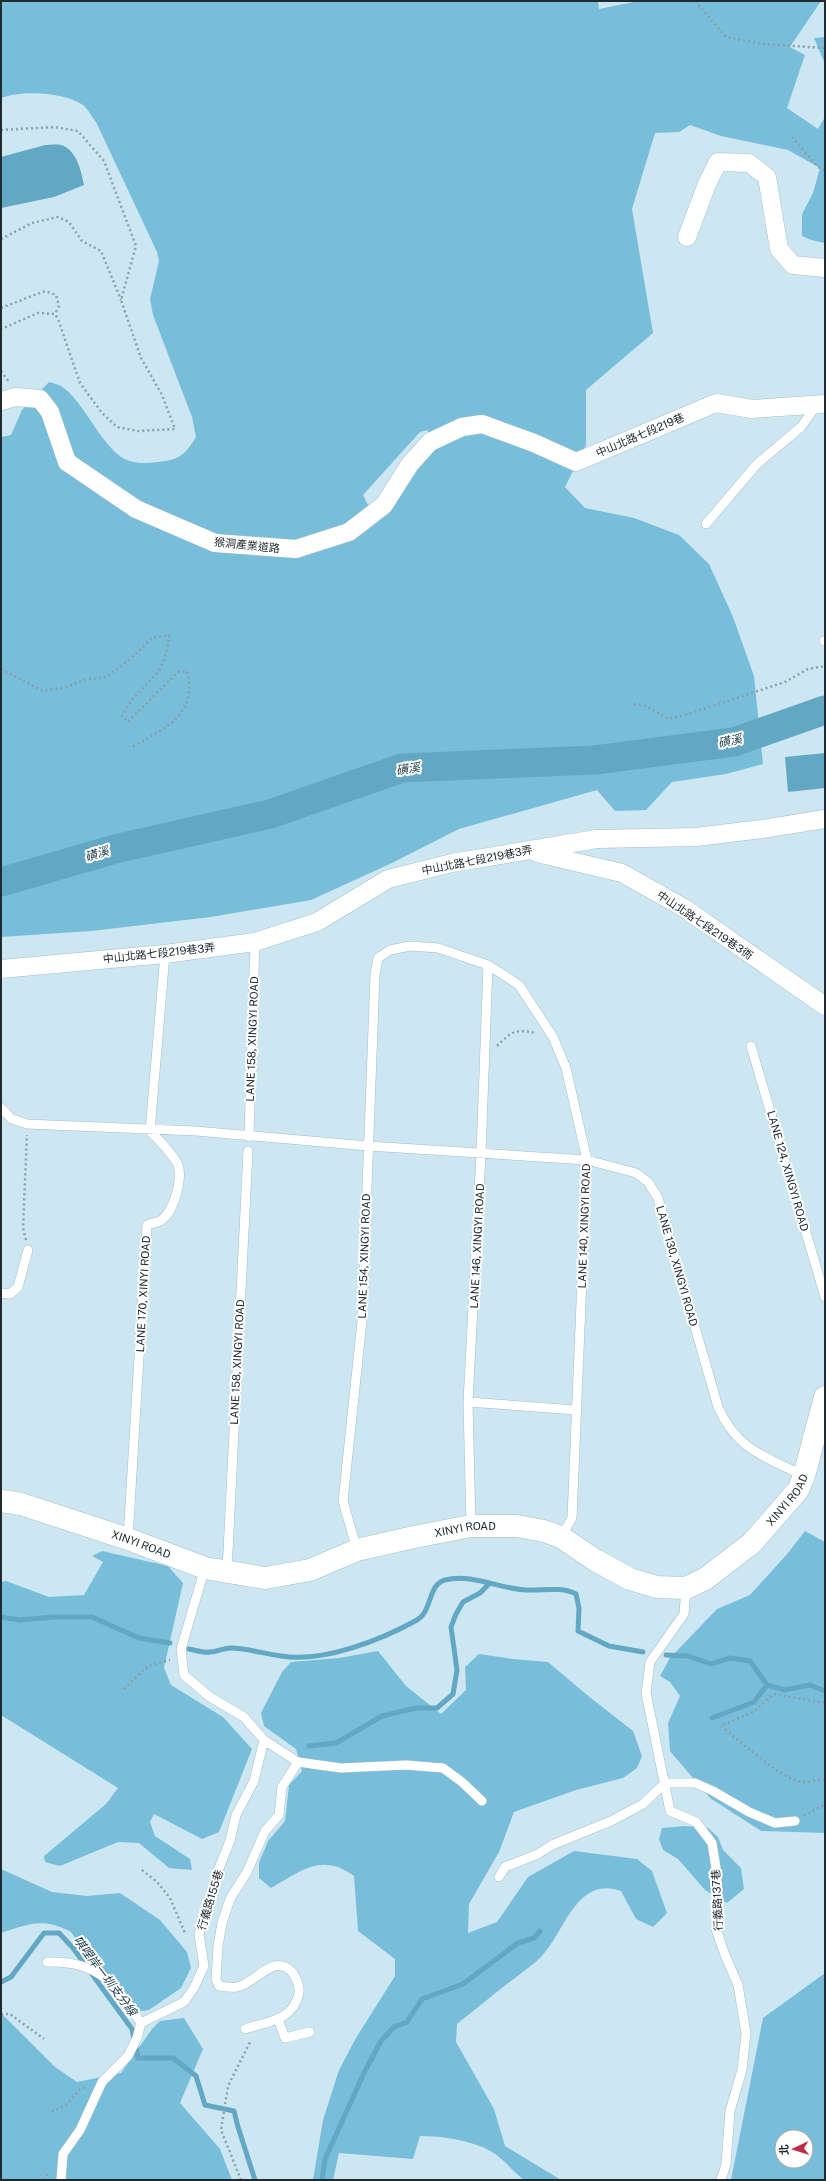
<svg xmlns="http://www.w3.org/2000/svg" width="826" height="2181" font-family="'Public Sans','Noto Sans TC',sans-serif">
<rect width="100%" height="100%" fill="#cde7f2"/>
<path fill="#78beda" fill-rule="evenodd" d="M1,1h597l1,8 40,-8h182l-31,46 15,8 -18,53 31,21 7,-12v126l-14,-3 -9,-4v-22l11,-21 7,-25 -32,-18 -67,-14 -31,-11 -11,7 -24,1 -23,76 21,124 -67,57v55l-21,42 20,21 49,10 45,17 30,29 24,53 21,59 9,88 -37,10 -54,8 -26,28 -31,1 -18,-21 -138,39 -67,34 -81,37 -100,17 -120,14 -90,6v-500l10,-2 11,-25 27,-28c4,1 8,2 12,4 24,15 43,68 69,75 9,3 19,2 28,1 21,-2 27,-7 38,-25l-4,-20 -39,-102 -3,-16 9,-38 -2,-9 -61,-130c-4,-5 -8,-13 -13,-17 -19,-13 -61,-15 -82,-7zM428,430l1,23 -21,31 -40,21 -5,-10 57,-63z
M825,37v27l-11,-26z
M805,1531l20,11v291l-64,-2 -51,-33 -40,-47 -2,-28 12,-27 -10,-14 -10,-6 10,-18 47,-49 33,-14 38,-42z
M102,1551l66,15 15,17 -19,85 7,17 52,32 29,32 -33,83 -17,7 -48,-25 -4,8 5,14 35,23 2,11 -23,-2 -30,-25 -21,-1 -58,24 -15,-4 -1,-6 62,-52 12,-16 -117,-73v-133l5,-1 43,16 35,-2 19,-33 -11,-6z
M378,1651l28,35 35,28 25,-24 -1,-23 14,-13 34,5 35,3 39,33 46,36 9,25 -5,12 -14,10 -47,12 -62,22 -15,40 -30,52 -1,29 29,-11 31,-45 46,-26 63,8 15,12 15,42 -14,14 -17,-8 -15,-28c-45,-16 -57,43 -80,66 -8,8 -18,14 -26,21 -20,15 -39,31 -58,46l-1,18 38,67 11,37 56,34h-37c-11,-8 -21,-22 -32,-28 -20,-12 -50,-16 -72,-16l-7,23 -74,-6 -6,27h-20l10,-60 16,-50 17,-32 39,-62v-17l-37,-28 -4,-55c-32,-24 -53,-5 -83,12l-12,-10v-15l9,-22 17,-20 4,-36 13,-14 -6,-22 -32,-23 -3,-13 21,-41 9,-10 48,-4z
M685,1826l23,2 10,9 5,13 18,18 3,21 -17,14 -22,-13 -27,-31 -15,-9 -4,-11 3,-11z
M1,1869l51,23 35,4 33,-3 40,27 27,32 4,16 -10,20 -32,22 -20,3 -58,-81c-28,-15 -42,-8 -70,1z
M825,1973v207h-94l32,-162zM782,2137h24v24h-24z
M1,2013l54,54 22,15 44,-9 31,-44 8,-8 24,-3 19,31 -23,54 40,46 12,31h-231z"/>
<path fill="#62a7c3" d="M45,145c4,0 11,-1 16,0 16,5 20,26 23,40l-30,12 -53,11v-51z
M825,753v35l-37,4 -3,-35z"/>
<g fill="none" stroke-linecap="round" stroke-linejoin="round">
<path stroke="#62a7c3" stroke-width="5" d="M1,1617l19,3 34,-3h38l47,21 31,5
M189,1649c6,1 14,4 21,3 8,0 15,-5 23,-4 17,1 32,6 48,8 42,7 100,-16 136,-36 15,-8 11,-36 28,-40 27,-7 54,9 81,10 17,1 34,-4 50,4l3,14 -1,23 31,15 34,6
M666,1655l22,1 23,8 19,-6 20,3 17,24 18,5 25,-5 15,6
M712,1718l42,-16 13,-17
M309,1746l27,-3 46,-27 34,-8h21l16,-14 4,-24 -6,-43 5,-13 7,-12 17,-9 9,-9
M1,1982l10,-5 33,-44h15l14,15 59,81 6,29h35l23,18 9,29 29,6 4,16 17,53
M322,2180l3,-21 39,-86 17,-32 13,-14 13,-5 15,-23 41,-15 55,-41 16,-5 6,-7"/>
<path stroke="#62a7c3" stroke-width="29" d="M1,882l114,-33 155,-35 132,-46 193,-8 139,-18 91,-32"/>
<g stroke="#a4bec9" stroke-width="10">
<path id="lane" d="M706,524l50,-59 45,-38 15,-21
M824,641h1
M751,1046l74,251
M1,1108l11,11 15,5 169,7 172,15 219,14 49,13 12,9 10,16 60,209c19,43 46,49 86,69
M249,1137l6,-195
M1,1293l9,1 8,-7 10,-37
M468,1402l108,8
M471,1526l-3,-124 13,-248 7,-189
M128,1539l19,-314c4,-2 9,-2 13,-4 14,-8 25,-46 16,-60 -6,-9 -18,-22 -26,-30l15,-177
M357,1550l-14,-49 19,-180 13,-346 3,-17 12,-8 20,-4 28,2 50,17 31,20 34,52 13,31 21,92 -15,358 -11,19
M205,1568l-24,81 3,26 26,22 34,20 20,23 34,22 43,6 65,-3 37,3 19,14 20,19
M227,1571l21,-420
M686,1588l-2,26 -34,48 -4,31 24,118 26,11 16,21 5,31 -1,55 9,26 13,30 8,48 -4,37 -12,41 -4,53 -5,16
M499,1877l6,-10 33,-13 14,-9 59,-24 32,-17 22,-21h30l18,8 36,21 26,11 20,-2
M47,1962c52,-2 68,22 94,61
M278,2019l7,19 25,-6
M245,2029c22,-7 49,-9 54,-36 1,-6 -3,-17 -8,-22 -19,-18 -37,14 -54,16 -5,1 -12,0 -18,-1l-3,-7 2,-33 4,-23 8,-24 17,-27 18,-41 14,-16 3,-28 16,-25
M61,2180l2,-26 17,-24 22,-48 26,-26 9,-18 4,-15 43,-21 10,-14 10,-22 -5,-32 20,-66 11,-27 6,-26 18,-34 10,-41"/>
</g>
<g stroke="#a4bec9" stroke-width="19">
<path id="street" d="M687,237l20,-53 11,-22 31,1 18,14 12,72 14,16 32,3
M1,401l15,-4 24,2 10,13 17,50 69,47 79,34 81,6 53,-17 35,-27 26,-41 20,-22 32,-15 20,-3 52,19 42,19 140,-59 36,6 73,-5
M537,853l85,20 62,35 141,98
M1,969l164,-15 90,-12 62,-20 71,-43 64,-16 144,-24 100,-2 66,-8 63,-10"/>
</g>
<g stroke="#a4bec9" stroke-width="23">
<g id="secondary">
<path id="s1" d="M1,1501l20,3 107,35 77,29 60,10 45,-8 47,-20 57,-13 57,-11h46l27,5 17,6 34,23 35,19 27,8 29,1 19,-9 47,-36 46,-53 6,-14 21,-79"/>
</g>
</g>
<path stroke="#8b9fa7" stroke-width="2.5" stroke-dasharray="2 3" stroke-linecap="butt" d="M695,1l31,36 37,7 62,4
M1,130l53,-3 24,4 26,30 32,85 -15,54 20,58 21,37 13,34 -37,2 -21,-4 -15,-14 -22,-30 -22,-64 -3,-5 -17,-1 -37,16
M792,137l26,30 7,3
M1,239l31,-16 26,-6 11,5 13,19 19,10 20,49
M1,308l44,-17 11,4 3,11 -4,8
M1,371l8,11
M1,669l42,22 24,-4 17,-7 22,-3 23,-17 23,-22 17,-3c-1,12 -4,28 -12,38 -13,16 -25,23 -35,43l6,6 50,-50 9,-1c12,43 -23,58 -55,76
M634,704l12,2 22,13 17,-4 100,-33 23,-13 17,-3
M497,1046c15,-15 18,-17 39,-13
M26,1240l-3,-12 4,-93
M124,1689l24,-23 22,-6
M825,1703l-52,-9 -18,17 -34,15c17,13 62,55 82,56 7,0 15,-2 22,-3
M804,1816l21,-12
M142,1870l15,12 13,16 15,35h2
M1,2014h9l34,25
M52,2112l15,-8 13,-15 6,-2
M44,2180l4,-6
M241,2180l-20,-50 7,-44 23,-46"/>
<use href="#lane" stroke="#fff" stroke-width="9"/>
<use href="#street" stroke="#fff" stroke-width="18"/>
<use href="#secondary" stroke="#fff" stroke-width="22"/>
</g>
<g text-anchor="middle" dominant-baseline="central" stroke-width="4" stroke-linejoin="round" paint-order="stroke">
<g font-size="11" fill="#212b2f" stroke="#fff">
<text transform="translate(640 435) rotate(-23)">中山北路七段219巷</text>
<text transform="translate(247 545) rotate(6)">猴洞產業道路</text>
<text transform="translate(477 860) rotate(-11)">中山北路七段219巷3弄</text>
<text transform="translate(705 925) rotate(34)">中山北路七段219巷3衖</text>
<text transform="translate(159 953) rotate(-6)">中山北路七段219巷3弄</text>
<text transform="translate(252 1039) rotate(-88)">LANE 158, XINGYI ROAD</text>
<text transform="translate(788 1171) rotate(74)">LANE 124, XINGYI ROAD</text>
<text transform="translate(584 1226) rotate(-88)">LANE 140, XINGYI ROAD</text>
<text transform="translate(477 1246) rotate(-87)">LANE 146, XINGYI ROAD</text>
<text transform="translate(364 1256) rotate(-88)">LANE 154, XINGYI ROAD</text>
<text transform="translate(677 1266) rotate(74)">LANE 130, XINGYI ROAD</text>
<text transform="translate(143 1294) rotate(-87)">LANE 170, XINYI ROAD</text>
<text transform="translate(237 1362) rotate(-87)">LANE 158, XINGYI ROAD</text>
<text stroke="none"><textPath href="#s1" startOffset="855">XINYI ROAD</textPath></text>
<text stroke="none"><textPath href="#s1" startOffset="483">XINYI ROAD</textPath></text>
<text stroke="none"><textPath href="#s1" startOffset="147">XINYI ROAD</textPath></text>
<text transform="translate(210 1900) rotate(-73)">行義路155巷</text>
<text transform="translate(717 1900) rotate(-93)">行義路137巷</text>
</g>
<g font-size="12" font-style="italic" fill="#193a47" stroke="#fff">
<text transform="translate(730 741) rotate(-12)">磺溪</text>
<text transform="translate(408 769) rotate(-8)">磺溪</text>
<text transform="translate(97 854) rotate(-16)">磺溪</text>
<text transform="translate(105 1976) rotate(53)">唭哩岸一圳支分線</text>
</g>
</g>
<rect width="826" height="2181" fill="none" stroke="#212b2f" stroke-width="4"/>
<g transform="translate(794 2149) rotate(266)"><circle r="19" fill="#ffffff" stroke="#a6aaac"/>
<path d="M0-3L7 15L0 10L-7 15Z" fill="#be2d48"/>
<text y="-6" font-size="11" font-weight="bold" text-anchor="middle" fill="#212b2f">北</text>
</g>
</svg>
